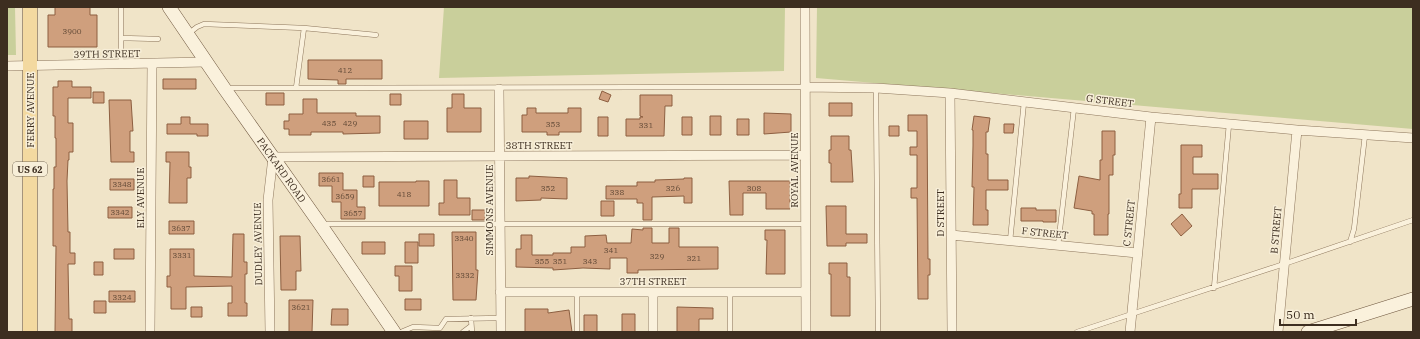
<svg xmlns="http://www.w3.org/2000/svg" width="1420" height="339" font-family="'IBM Plex Serif',serif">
<rect width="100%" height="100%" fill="#f0e4c8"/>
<path fill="#c9cf9b" d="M7,7h8l1,48h-9z
M444,7h341l-1,64 -345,7z
M817,7h596v122l-597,-51z"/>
<path fill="#cf9f7d" stroke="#8d5f41" d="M55,7h35v8h7v32h-49v-32h7z
M308,60h74v19h-36v5h-8v-4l-30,-1z
M163,79h33v10h-33z
M58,81h14v6h19v11h-23v25h5v29h-4v8h-1l-1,21 1,51h2v21h5v11h-7l1,55h3v13h-17l1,-86h-3v-57h1v-22h2v-29h-1v-22h-2v-29h5z
M602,91l9,4 -3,7 -9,-3z
M93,92h11v11h-11z
M266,93h18v12h-18z
M390,94h11v11h-11z
M452,94h12v14h17v24h-34v-24h5z
M640,95h32v11h-7l-1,30h-38v-17h14v-2h3l-3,-1z
M303,99h14v14h39v3h24v17l-37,1v-2h-32v3h-22v-6h-5v-8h5v-7h14z
M109,100h22l2,31h-3v21h4v10h-23z
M829,103h23v13h-23z
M527,108h9v5h32v-5h13v24h-22v3h-12v-3h-25v-17h5z
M764,113l27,1v18l-27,2z
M908,115h19l1,144h2v16h-2v24h-10l-1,-101h-6v-10h6v-33h-7v-8h7v-16h-9z
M710,116h11v19h-11z
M974,116l16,2 -2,14h-2v22h2v26h20v10h-22v20h2v15h-15l1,-38h-2l1,-41v-16h-1z
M181,117h9v7h18v12h-11v-2h-30v-10h14z
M598,117h10v19h-10z
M682,117h10v18h-10z
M737,119h12v16h-12z
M404,121h24v18h-24z
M1004,124h10l-1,9h-9z
M889,126h10v10h-10z
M1102,131h13v24h-2v20h-4v39h-1v21h-14v-21h-2v-3l-18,-3 5,-32 21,4v-20h2z
M831,136h18v14h2l2,32h-22v-19h-2v-13h2z
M1181,145h21v12h-9v17h25v15h-26v19h-13v-14h2z
M166,152h23v15h2v11h-4v25h-18l1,-41h-4z
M319,173h24v17h14v17h8v12h-24v-17h-9v-16h-13z
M363,176h11v11h-11z
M529,176l38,2v21l-26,-1v2l-25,1v-23h13z
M684,178h8v25h-8v-7l-32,1v23h-9v-17h-6v-4h-31v-13h31v-4h18v-2l29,-1z
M110,179h24v11h-24z
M444,180h13v18h13v17h-31v-12h5z
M416,181h13v25h-50v-24h37z
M729,181h61v28h-24v-16h-23v22h-13z
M601,201h13v15h-13z
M826,206h20v28h21v9h-21v3h-19z
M108,207h24v11h-24z
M1021,208h15v2h20v12h-13v-1h-22z
M472,210h13v10h-13z
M1182,214l10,12 -11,10 -10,-12z
M169,221h25v13h-25z
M643,228h9v15h17v-15h10v19h39v22l-80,1v3h-11v-15h-17v11l-27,-1 -30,2v-2l-37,-1v-18h5v-14h11v20h21v-2h18v-6h14v-11l21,-1 1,8h24l1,-14 11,1z
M765,230h20v44h-19l1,-34h-2z
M452,232h24v38h2l-2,30h-23z
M233,234h11v28h3v12h-2v29h2v13h-19v-13h4v-17l-46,1v22h-15v-22h-4v-11h3v-27h24v27l38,1z
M419,234h15v12h-15z
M280,236h20l1,35h-5v19h-15z
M362,242h23v12h-23z
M405,242h13v21h-13z
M114,249h20v10h-20z
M94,262h9v13h-9z
M829,263h18v14h3v39h-19v-42h-2z
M395,266h17v25h-13v-15h-4z
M109,291h26v11h-26z
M405,299h16v11h-16z
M289,300h24l-1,32h-23z
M94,301h12v12h-12z
M191,307h11v10h-11z
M677,307l36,1v11h-14v13h-22z
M332,309h16v16h-17z
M525,309h23v4l21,-3 3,22h-47z
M622,314h13v18h-13z
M584,315h13v17h-13z"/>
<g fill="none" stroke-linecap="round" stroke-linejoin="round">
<g stroke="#8d765c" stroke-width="5.5">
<path id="lane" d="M304,28l72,7
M188,34l9,-7 7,-3 100,4 -8,60
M121,38l37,1
M121,64v-57
M228,88l577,-1
M876,88l2,244
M323,224h483
M1010,241l14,-139
M1350,242l4,-13 11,-94
M1058,246l16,-138
M1214,288l15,-164
M730,292v40
M471,318l1,14
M401,332l12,-5 27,1 6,-9 55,-1
M463,332l8,-6
M577,332v-40
M1077,332l207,-68 129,-44"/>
</g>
<g stroke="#8d765c" stroke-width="10">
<path id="street" d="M805,7l1,325
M7,66l199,-4
M805,87l71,1 74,5 201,24 146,13 116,8
M499,89l2,243
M950,93l2,239
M951,235l186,18
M500,292h306
M653,293v39
M150,332l2,-268
M270,332l-2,-132 5,-43 532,-2
M1130,332l21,-215
M1278,332l19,-202"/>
</g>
<g stroke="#6f573f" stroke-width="14">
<g id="secondary">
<path id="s1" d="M169,7l55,81 96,136 74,108"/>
<path d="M1308,332l105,-33"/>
</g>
</g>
<g stroke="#5b4430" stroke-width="15">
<path id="primary" d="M30,7v325"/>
</g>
<use href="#lane" stroke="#faf1dc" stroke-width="4.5"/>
<use href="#street" stroke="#faf1dc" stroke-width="9"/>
<use href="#secondary" stroke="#faf1dc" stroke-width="13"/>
<use href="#primary" stroke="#f3d9a0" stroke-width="14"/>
</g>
<g text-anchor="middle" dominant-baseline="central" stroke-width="3" stroke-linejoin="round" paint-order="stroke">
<g font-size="8" fill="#624a37">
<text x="72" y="31">3900</text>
<text x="345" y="70">412</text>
<text x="329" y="123">435</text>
<text x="350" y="123">429</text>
<text x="553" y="124">353</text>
<text x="646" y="125">331</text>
<text x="331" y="179">3661</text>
<text x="122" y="184">3348</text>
<text x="548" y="188">352</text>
<text x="673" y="188">326</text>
<text x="754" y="188">308</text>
<text x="617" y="192">338</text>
<text x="404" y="194">418</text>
<text x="345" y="196">3659</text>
<text x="120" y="212">3342</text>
<text x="353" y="213">3657</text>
<text x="181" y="228">3637</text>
<text x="464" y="238">3340</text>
<text x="611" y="250">341</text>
<text x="182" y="255">3331</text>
<text x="657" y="256">329</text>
<text x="694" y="258">321</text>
<text x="542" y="261">355</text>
<text x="560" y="261">351</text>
<text x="590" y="261">343</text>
<text x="465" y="275">3332</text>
<text x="122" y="297">3324</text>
<text x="301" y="307">3621</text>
</g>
<rect fill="#f7eed8" stroke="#756857" stroke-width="1" x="13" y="162" width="34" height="14" rx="3"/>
<g font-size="9" font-weight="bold" fill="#3d2e20">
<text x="30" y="169">US 62</text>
</g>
<g font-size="10" fill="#3d2e20" stroke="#f7eed8">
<text transform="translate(107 54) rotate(-1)">39TH STREET</text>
<text transform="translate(1110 101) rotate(7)">G STREET</text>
<text transform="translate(30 110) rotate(-90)">FERRY AVENUE</text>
<text x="539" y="145">38TH STREET</text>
<text stroke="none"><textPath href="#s1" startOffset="198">PACKARD ROAD</textPath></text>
<text transform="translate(794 170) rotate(-90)">ROYAL AVENUE</text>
<text transform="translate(140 198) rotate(-90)">ELY AVENUE</text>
<text transform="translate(489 210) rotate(-90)">SIMMONS AVENUE</text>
<text transform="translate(940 213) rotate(-90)">D STREET</text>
<text transform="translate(1129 223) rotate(-84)">C STREET</text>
<text transform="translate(1276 230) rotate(-85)">B STREET</text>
<text transform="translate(1045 233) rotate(6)">F STREET</text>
<text transform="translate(258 244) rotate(-91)">DUDLEY AVENUE</text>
<text x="653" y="281">37TH STREET</text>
</g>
</g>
<rect width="1420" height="339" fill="none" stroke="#3d2e20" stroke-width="16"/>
<path d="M1280 319v6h76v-6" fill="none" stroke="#3d2e20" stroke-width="2"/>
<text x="1286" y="319" font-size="12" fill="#3d2e20" stroke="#f7eed8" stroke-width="3" paint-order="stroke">50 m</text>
</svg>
